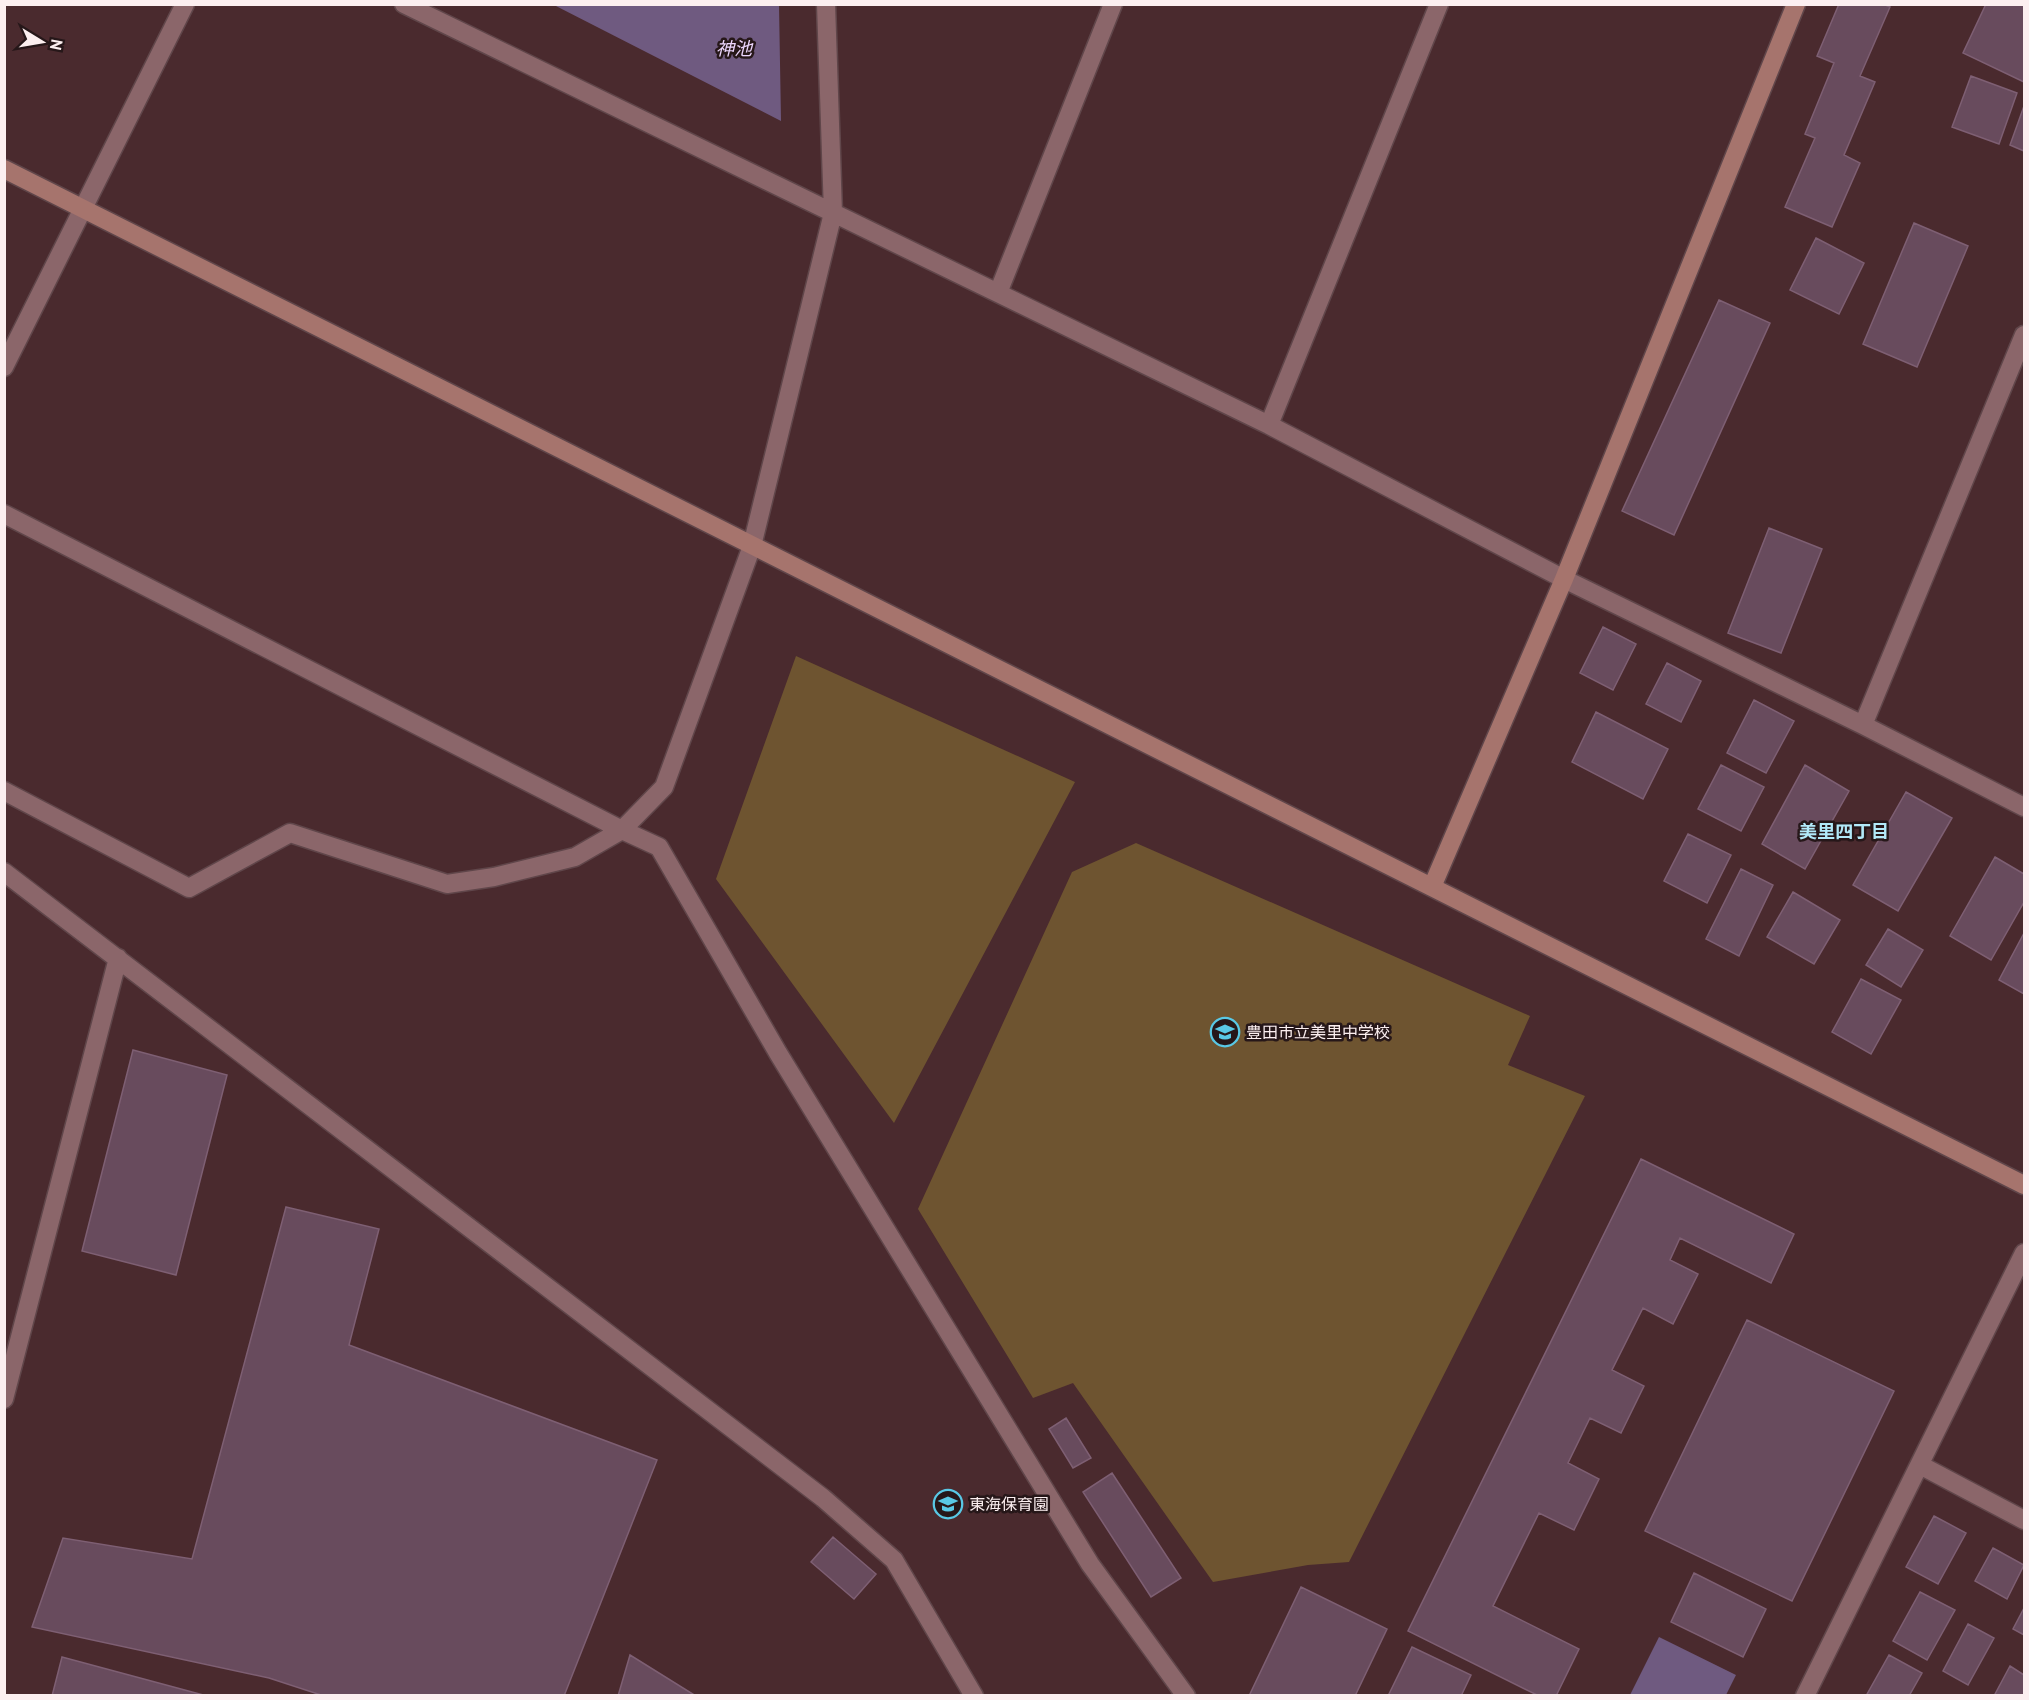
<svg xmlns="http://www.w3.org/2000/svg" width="2029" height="1700" font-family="'PT Sans','Noto Sans JP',sans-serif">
<rect width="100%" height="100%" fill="#4a2a2e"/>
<path fill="#6e5430" d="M796,656l279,126 -181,341 -178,-244z
M1136,843l394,173 -22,49 77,31 -236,466 -41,3 -95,17 -140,-199 -40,15 -115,-189 154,-337z"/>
<path fill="#6f5a80" d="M554,5h225l2,116z
M1659,1637l77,38 -10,20h-96z"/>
<path fill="#684b5d" stroke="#7e5f73" stroke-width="1.5" d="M1839,4h44l7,3 -30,69 15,6 -31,73 16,8 -28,64 -47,-20 30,-69 -10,-4 29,-71 -17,-7z
M1986,4h38v78l-61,-29z
M1971,76l46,17 -18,51 -47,-17z
M2024,106v45l-14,-6z
M1914,223l54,23 -51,121 -54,-23z
M1816,238l48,25 -25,51 -49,-24z
M1719,300l51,23 -96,212 -52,-24z
M1769,528l53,21 -41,104 -53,-20z
M1603,627l33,17 -23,46 -33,-17z
M1667,663l34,18 -20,41 -35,-18z
M1754,700l40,21 -28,52 -39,-20z
M1596,712l72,37 -25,50 -71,-37z
M1721,765l43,22 -23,44 -43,-22z
M1805,765l44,26 -44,78 -43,-25z
M1906,792l46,26 -54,93 -45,-26z
M1688,834l43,21 -24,48 -43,-22z
M1995,857l29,17v28l-33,58 -41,-24z
M1741,869l32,16 -34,71 -33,-17z
M1793,892l47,28 -26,44 -47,-27z
M1888,929l35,21 -22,37 -35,-22z
M2024,933v61l-25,-14z
M1861,979l40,21 -30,54 -39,-22z
M133,1050l94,25 -51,200 -94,-24z
M1641,1159l153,75 -23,49 -91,-45 -10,22 28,14 -25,50 -30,-16 -31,62 32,16 -23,47 -31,-15 -22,45 31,16 -25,51 -35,-17 -46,93 86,43 -23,47h-17l-131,-65z
M286,1207l93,22 -30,116 308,115 -93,236h-240l-55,-18 -237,-51 31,-89 129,21z
M1747,1320l147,71 -102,210 -147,-70z
M1066,1418l25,40 -18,10 -24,-39z
M1112,1473l69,105 -30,19 -68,-105z
M1934,1516l32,17 -28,51 -32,-17z
M833,1537l43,37 -22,25 -43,-37z
M1993,1548l31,17 -17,34 -32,-18z
M1694,1573l72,36 -23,48 -72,-35z
M1301,1587l86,42 -32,67h-106z
M1920,1592l35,18 -28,50 -34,-19z
M2024,1608v27l-11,-6z
M1968,1624l26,14 -26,47 -25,-14z
M1412,1647l59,28 -10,21h-73z
M630,1655l66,41h-78z
M1889,1655l33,18 -13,23h-43z
M62,1657l145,39h-155z
M2010,1666l14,9v21h-30z"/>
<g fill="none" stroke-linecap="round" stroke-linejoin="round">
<g stroke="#60464a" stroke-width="21">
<path id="street" d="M404,4l865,421 295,154 299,146 161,82
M998,293l115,-289
M4,367l181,-363
M1269,425l170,-421
M4,514l618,316 37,17 119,206 312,511 96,132
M1863,725l161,-390
M4,791l185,97 101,-55 157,51 47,-7 81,-20 47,-27 42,-43 88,-241 81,-333 -7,-209
M4,872l819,626 71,62 80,136
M4,1399l114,-441
M1920,1465l104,55
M1805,1696l219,-443"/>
</g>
<g stroke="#60464a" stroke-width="21">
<path id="secondary" d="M4,169l2020,1016
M1432,887l132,-308 232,-575"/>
</g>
<use href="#street" stroke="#8b666a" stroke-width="18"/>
<use href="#secondary" stroke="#a6746d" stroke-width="18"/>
</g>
<defs>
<g id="school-ring" transform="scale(1.5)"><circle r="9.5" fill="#261719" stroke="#59c8e5" stroke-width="1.5"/><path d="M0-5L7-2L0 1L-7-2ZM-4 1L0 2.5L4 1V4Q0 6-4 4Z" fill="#59c8e5"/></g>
</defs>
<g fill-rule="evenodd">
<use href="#school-ring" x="1225" y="1032"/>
<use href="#school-ring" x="948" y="1504"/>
</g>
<g text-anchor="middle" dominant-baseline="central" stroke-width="5" stroke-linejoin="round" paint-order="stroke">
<g font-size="16" fill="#fceff0" stroke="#261719" text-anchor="start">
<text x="1246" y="1032">豊田市立美里中学校</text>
<text x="969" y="1504">東海保育園</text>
</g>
<g font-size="18" font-style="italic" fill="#ebd5fc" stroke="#261719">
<text x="734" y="48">神池</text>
</g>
<g font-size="18" font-weight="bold" fill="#b2e9f9" stroke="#261719">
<text x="1844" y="831">美里四丁目</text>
</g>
</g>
<rect width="2029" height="1700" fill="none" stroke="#fceff0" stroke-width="12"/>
<g transform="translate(42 42) rotate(101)" stroke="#261719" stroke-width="4.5" paint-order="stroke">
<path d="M0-4.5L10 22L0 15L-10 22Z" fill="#fceff0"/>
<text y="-9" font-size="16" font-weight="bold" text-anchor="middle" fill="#fceff0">N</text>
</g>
</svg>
